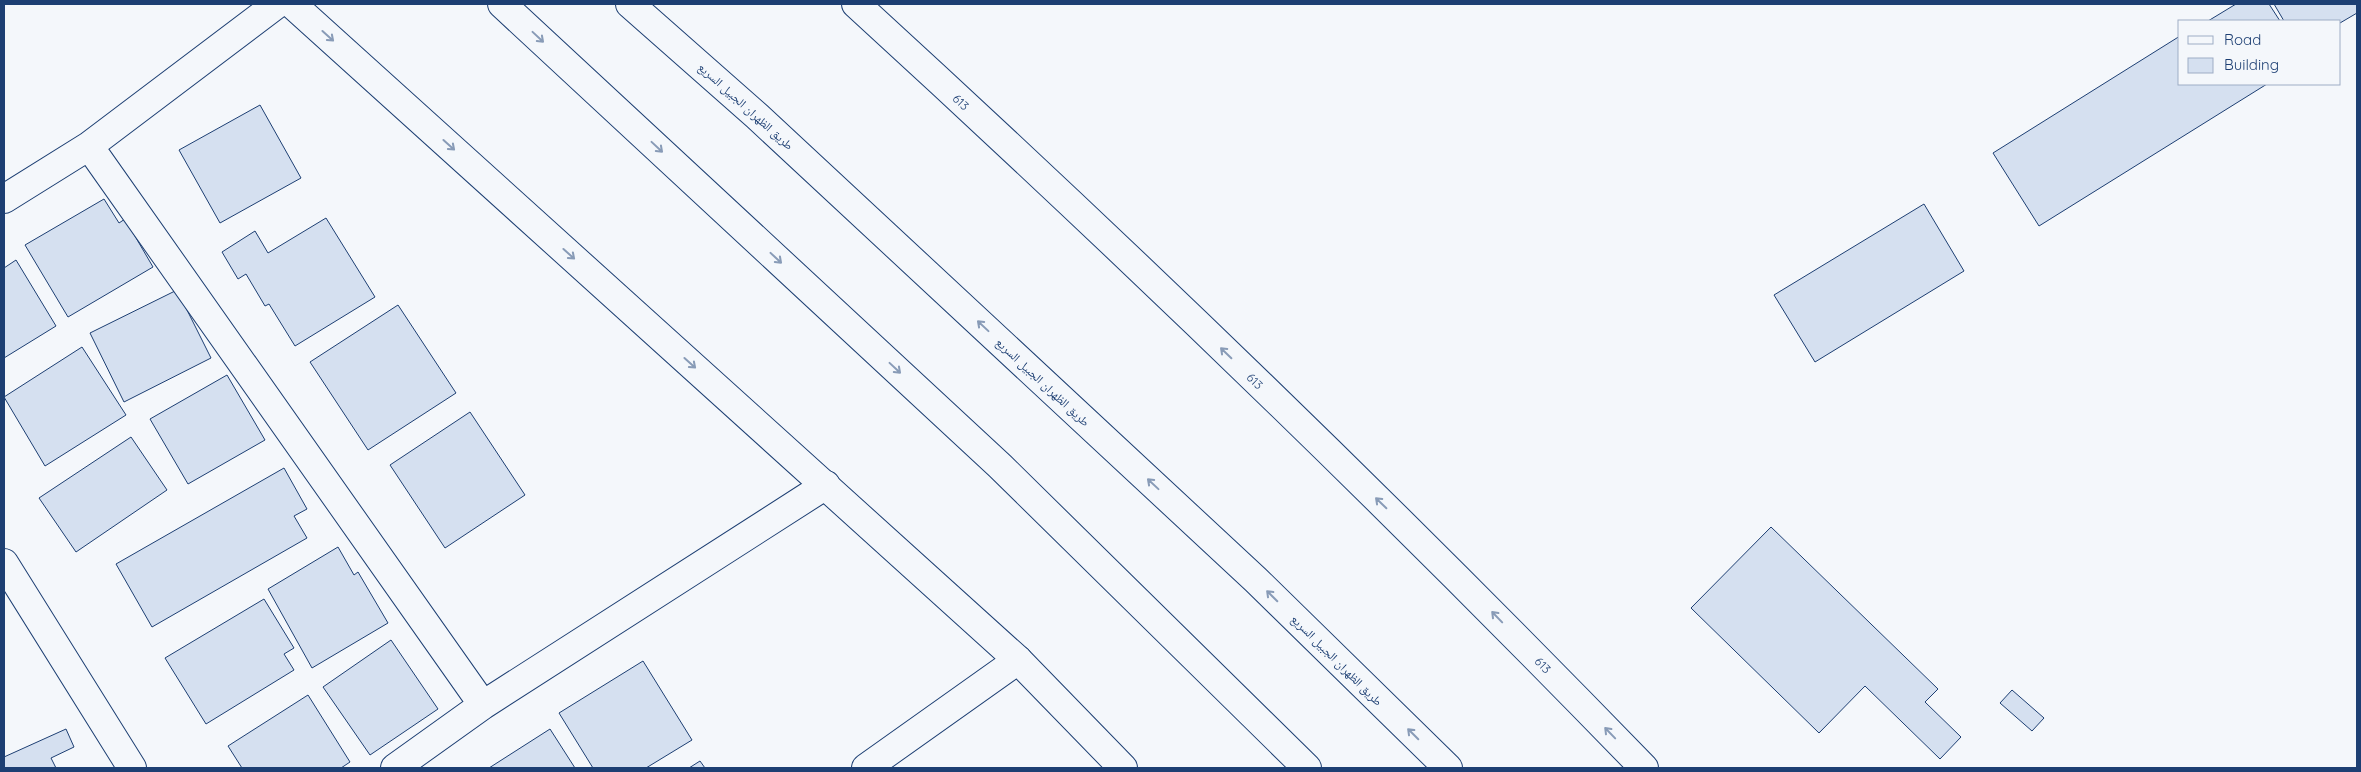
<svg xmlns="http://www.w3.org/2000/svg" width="2361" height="772" font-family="Quicksand,'Noto Naskh Arabic',sans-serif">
<rect width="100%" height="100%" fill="#f4f7fb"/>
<path fill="#d5e0f0" stroke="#1d3f73" d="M2236,4h33l11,17h-72z
M2274,4h83v9l-17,10 -56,-2z
M2180,36v48h87l-228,142 -46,-73z
M260,105l41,73 -81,45 -41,-73z
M104,199l15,24 6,-4 28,48 -85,50 -43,-72z
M1924,204l40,67 -149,91 -41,-67z
M326,218l49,79 -80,49 -26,-42 -4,2 -19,-32 -8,5 -16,-27 33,-21 13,22z
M16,260l40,66 -52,32v-90z
M177,290l34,68 -87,44 -34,-69z
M398,305l58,88 -88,57 -58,-88z
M82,347l44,68 -81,51 -41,-69z
M227,375l38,65 -77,44 -38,-65z
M470,412l55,83 -80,53 -55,-83z
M131,437l36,53 -91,62 -37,-54z
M284,468l23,41 -13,7 13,22 -155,89 -36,-63z
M1771,527l167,162 -13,13 36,35 -21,22 -75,-73 -46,47 -128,-125z
M338,547l16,28 4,-3 30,51 -76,45 -44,-79z
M264,599l30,49 -10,6 10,16 -88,54 -41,-66z
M391,640l47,69 -68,46 -47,-68z
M643,661l49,79 -46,28h-53l-34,-55z
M2012,690l32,28 -12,13 -32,-28z
M308,695l42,67 -9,6h-99l-14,-22z
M66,729l8,18 -23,11 5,10h-52v-11z
M550,729l25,39h-86z
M700,761l5,7h-16z"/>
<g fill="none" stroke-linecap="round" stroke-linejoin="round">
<g stroke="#1d3f73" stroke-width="30">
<path id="minor" d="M89,146l394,559
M4,199l85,-53 188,-142
M4,563l128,205
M395,768l88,-63 343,-220
M866,768l152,-108"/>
</g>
<g stroke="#1d3f73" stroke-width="30">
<path id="primary" d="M292,4l726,656 105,108
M856,4c270,247 533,501 788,764"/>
</g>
<g stroke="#1d3f73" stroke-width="30">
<path id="motorway" d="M502,4l498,462 307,302
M630,4l127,112 499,464 192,188"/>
</g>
<use href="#minor" stroke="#f4f7fb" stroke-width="28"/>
<use href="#primary" stroke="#f4f7fb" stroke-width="28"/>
<use href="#motorway" stroke="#f4f7fb" stroke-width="28"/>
</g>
<defs><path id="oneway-shaft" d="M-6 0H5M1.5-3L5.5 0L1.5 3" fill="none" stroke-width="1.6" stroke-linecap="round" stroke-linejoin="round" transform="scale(1.25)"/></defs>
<g stroke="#889bb7">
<use href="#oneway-shaft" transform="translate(328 36) rotate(42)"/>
<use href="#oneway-shaft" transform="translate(538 37) rotate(43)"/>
<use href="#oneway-shaft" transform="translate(449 145) rotate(42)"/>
<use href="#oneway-shaft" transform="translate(657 147) rotate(43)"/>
<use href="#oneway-shaft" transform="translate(569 254) rotate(42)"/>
<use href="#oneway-shaft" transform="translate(776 258) rotate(43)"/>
<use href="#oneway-shaft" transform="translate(983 326) rotate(-137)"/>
<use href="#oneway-shaft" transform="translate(1226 353) rotate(-136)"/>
<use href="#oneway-shaft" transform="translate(690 363) rotate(42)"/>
<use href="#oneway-shaft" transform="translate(895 368) rotate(43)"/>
<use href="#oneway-shaft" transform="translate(1153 484) rotate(-137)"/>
<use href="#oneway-shaft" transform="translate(1381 503) rotate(-136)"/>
<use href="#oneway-shaft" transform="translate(1272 596) rotate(-135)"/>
<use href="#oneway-shaft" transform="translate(1497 617) rotate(-134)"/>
<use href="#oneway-shaft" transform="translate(1610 733) rotate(-134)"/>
<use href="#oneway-shaft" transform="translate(1413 734) rotate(-135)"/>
</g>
<g text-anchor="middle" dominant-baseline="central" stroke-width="4" stroke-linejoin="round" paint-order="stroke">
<g font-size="12" fill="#1d3f73" stroke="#f4f7fb">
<text transform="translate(961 102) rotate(43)">613</text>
<text transform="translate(746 106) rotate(42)">طريق الظهران الجبيل السريع</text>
<text transform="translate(1255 381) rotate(44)">613</text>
<text transform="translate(1043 382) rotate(43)">طريق الظهران الجبيل السريع</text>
<text transform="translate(1337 660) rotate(45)">طريق الظهران الجبيل السريع</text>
<text transform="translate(1543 665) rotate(46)">613</text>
</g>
</g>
<rect width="2361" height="772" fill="none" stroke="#1d3f73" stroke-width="10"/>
<rect x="2178" y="20" width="162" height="65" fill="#f4f7fb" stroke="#9eadc5"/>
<rect x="2188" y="36" width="25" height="8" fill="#f4f7fb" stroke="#9eadc5"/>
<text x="2224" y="45" font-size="15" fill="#1d3f73">Road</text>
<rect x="2188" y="58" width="25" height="15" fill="#d5e0f0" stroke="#9eadc5"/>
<text x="2224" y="70" font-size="15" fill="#1d3f73">Building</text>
</svg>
